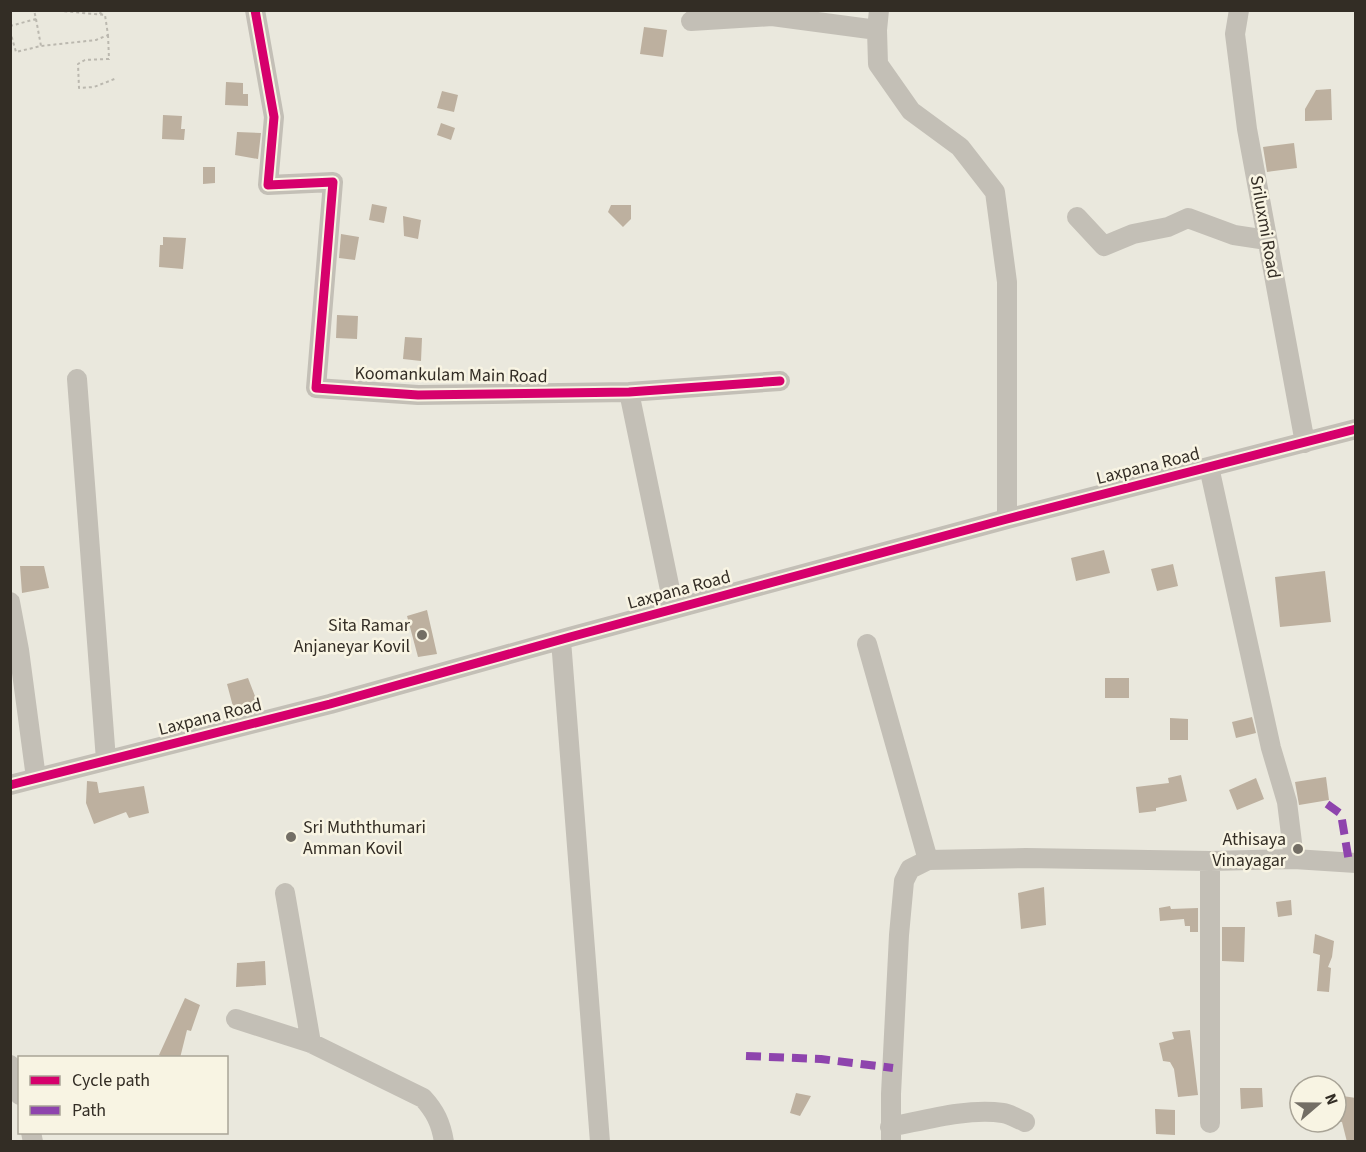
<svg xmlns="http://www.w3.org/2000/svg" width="1366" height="1152" font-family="'Source Sans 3',sans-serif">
<rect width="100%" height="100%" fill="#eae8dd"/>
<path fill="#bdb09f" d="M644,27l23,3 -4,27 -23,-3z
M226,82l17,1v11h5v12l-23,-1z
M1331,89l1,31 -27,1v-12l11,-19z
M442,91l16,4 -4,17 -17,-4z
M163,115l19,1 -1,13h4l-1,11 -22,-1z
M441,123l14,5 -4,12 -14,-5z
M237,132l24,1 -3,26 -23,-4z
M1294,143l3,25 -30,4 -4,-25z
M203,167h12v16l-12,1z
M372,204l15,3 -3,16 -15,-3z
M611,205h20v14l-8,8 -15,-15z
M403,216l18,4 -3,19 -14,-3z
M341,234l18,3 -4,23 -16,-2z
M163,237l23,1 -3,31 -24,-2 1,-22h3z
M337,315l21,1 -1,23 -21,-1z
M405,337l17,1 -1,23 -18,-2z
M1104,550l6,23 -34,8 -5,-23z
M1173,564l5,22 -21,5 -6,-22z
M20,566h24l5,22 -27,5z
M1325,571l6,51 -51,5 -5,-50z
M427,610l10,44 -19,3 -11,-41z
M248,678l12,31 -25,5 -8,-30z
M1105,678h24v20h-24z
M1252,717l4,16 -20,5 -4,-16z
M1170,718l18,1v21h-18z
M1181,775l6,26 -31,7v3l-17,2 -3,-26 33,-4 -1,-5z
M1326,777l3,23 -30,5 -4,-23z
M1256,778l8,21 -27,11 -8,-20z
M87,781l10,1 2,11 45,-7 5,27 -20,5 -3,-6 -32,12 -8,-21z
M1044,887l2,38 -25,4 -3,-36z
M1291,900l1,15 -14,2 -2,-15z
M1170,906l1,3 27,-1v24h-8v-6h-5l-1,-7 -24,2 -1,-13z
M1222,927h23l-1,35 -22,-1z
M1315,934l19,7 -2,16 -4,10 3,1 -2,24 -12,-1 3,-36 -7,-2z
M265,961l1,24 -30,2 1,-24z
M185,998l15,7 -9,26 -4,-1 -7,28h-15l-6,-3z
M1190,1030l8,65 -20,2 -4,-28 -4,-7 -7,-1 -4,-18 15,-4 -2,-7z
M1240,1088h22l1,19 -22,2z
M796,1093l15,3 -11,20 -10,-3z
M1336,1095l20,3v44h-9l-5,-20 -6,-1z
M1155,1109l20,1v25l-19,-1z"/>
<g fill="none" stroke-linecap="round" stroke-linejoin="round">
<path stroke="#bbb8af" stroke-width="2" stroke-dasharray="3 3" stroke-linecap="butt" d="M94,10l8,4
M36,19l5,27
M10,26l26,-7 -2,-9
M10,31l6,21 25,-6 55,-6 12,-5 -3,-20 -54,-5
M108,35l1,24 -24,1 -7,4 1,24 15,-1 23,-9"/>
<path stroke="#c3bfb6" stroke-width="20" d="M255,10l19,107 -6,68 65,-3 -17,206 102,7 211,-3 151,-11
M1239,10l-4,24 12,95 58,314
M691,21l81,-5 105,14 1,34 33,47 49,36 35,45 12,90v237
M877,30l2,-20
M1077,217l27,29 29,-12 35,-7 20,-9 46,17 33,5
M77,379l29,381
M629,392l45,217
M1209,467l62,281 16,54 7,57
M10,602l9,48
M561,640l39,502
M867,644l61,216
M10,651l9,-1 17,128
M10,785l320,-81 240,-67 437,-118 349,-90
M285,893l26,150
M236,1019l75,24 112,55c12,13 18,25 21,44
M10,1065l10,30
M1210,1123v-262
M890,1127c36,-7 76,-19 113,-14 7,1 15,6 22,9
M31,1132l2,10
M891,1142v-48l8,-159 5,-54 6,-12 18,-9 98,-2 184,3 84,-2 62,4"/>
<path stroke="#8e44ad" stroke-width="8" stroke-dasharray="15 8" stroke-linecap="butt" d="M1327,804l14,10 8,48
M746,1056l75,3 72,9"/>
<g stroke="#f8f4e3" stroke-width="13">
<path id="cycleway" d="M255,10l19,107 -6,68 65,-3 -17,206 102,7 211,-3 151,-11
M10,785l320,-81 240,-67 437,-118 349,-90"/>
</g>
<use href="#cycleway" stroke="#d6006c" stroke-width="9"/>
</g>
<g fill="#736e65" stroke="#f8f4e3" stroke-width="2">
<circle cx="422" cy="635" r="6"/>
<circle cx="291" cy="837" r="6"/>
<circle cx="1298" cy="849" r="6"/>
</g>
<g text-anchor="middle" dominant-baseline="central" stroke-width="5" stroke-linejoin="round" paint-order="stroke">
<g font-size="18" fill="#332d25" stroke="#f8f4e3">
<text transform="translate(1265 227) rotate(80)">Sriluxmi Road</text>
<text transform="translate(451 375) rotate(1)">Koomankulam Main Road</text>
<text transform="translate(1148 466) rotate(-14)">Laxpana Road</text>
<text transform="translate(679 590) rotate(-15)">Laxpana Road</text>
<text transform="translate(210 717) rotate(-14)">Laxpana Road</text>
</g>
<g font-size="18" fill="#332d25" stroke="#f8f4e3" text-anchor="end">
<text x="410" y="625">Sita Ramar<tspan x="410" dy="21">Anjaneyar Kovil</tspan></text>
<text x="303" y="827" text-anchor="start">Sri Muththumari<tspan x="303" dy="21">Amman Kovil</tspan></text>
<text x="1286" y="839">Athisaya<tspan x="1286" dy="21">Vinayagar</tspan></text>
</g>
</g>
<rect width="1366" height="1152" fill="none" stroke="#332d25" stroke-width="24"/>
<rect x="18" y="1056" width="210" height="78" fill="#f8f4e3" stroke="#a9a497" stroke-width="1.5"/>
<rect x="30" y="1076" width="30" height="9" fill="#d6006c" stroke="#a9a497" stroke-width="1.5"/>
<text x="72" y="1086" font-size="18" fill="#332d25">Cycle path</text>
<rect x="30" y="1106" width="30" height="9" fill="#8e44ad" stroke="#a9a497" stroke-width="1.5"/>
<text x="72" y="1116" font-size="18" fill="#332d25">Path</text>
<g transform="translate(1318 1104) rotate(70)"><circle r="28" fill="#f8f4e3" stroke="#a9a497" stroke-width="1.5"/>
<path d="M0-4.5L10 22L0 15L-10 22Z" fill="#736e65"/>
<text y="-9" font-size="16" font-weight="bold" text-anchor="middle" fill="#332d25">N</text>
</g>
</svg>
